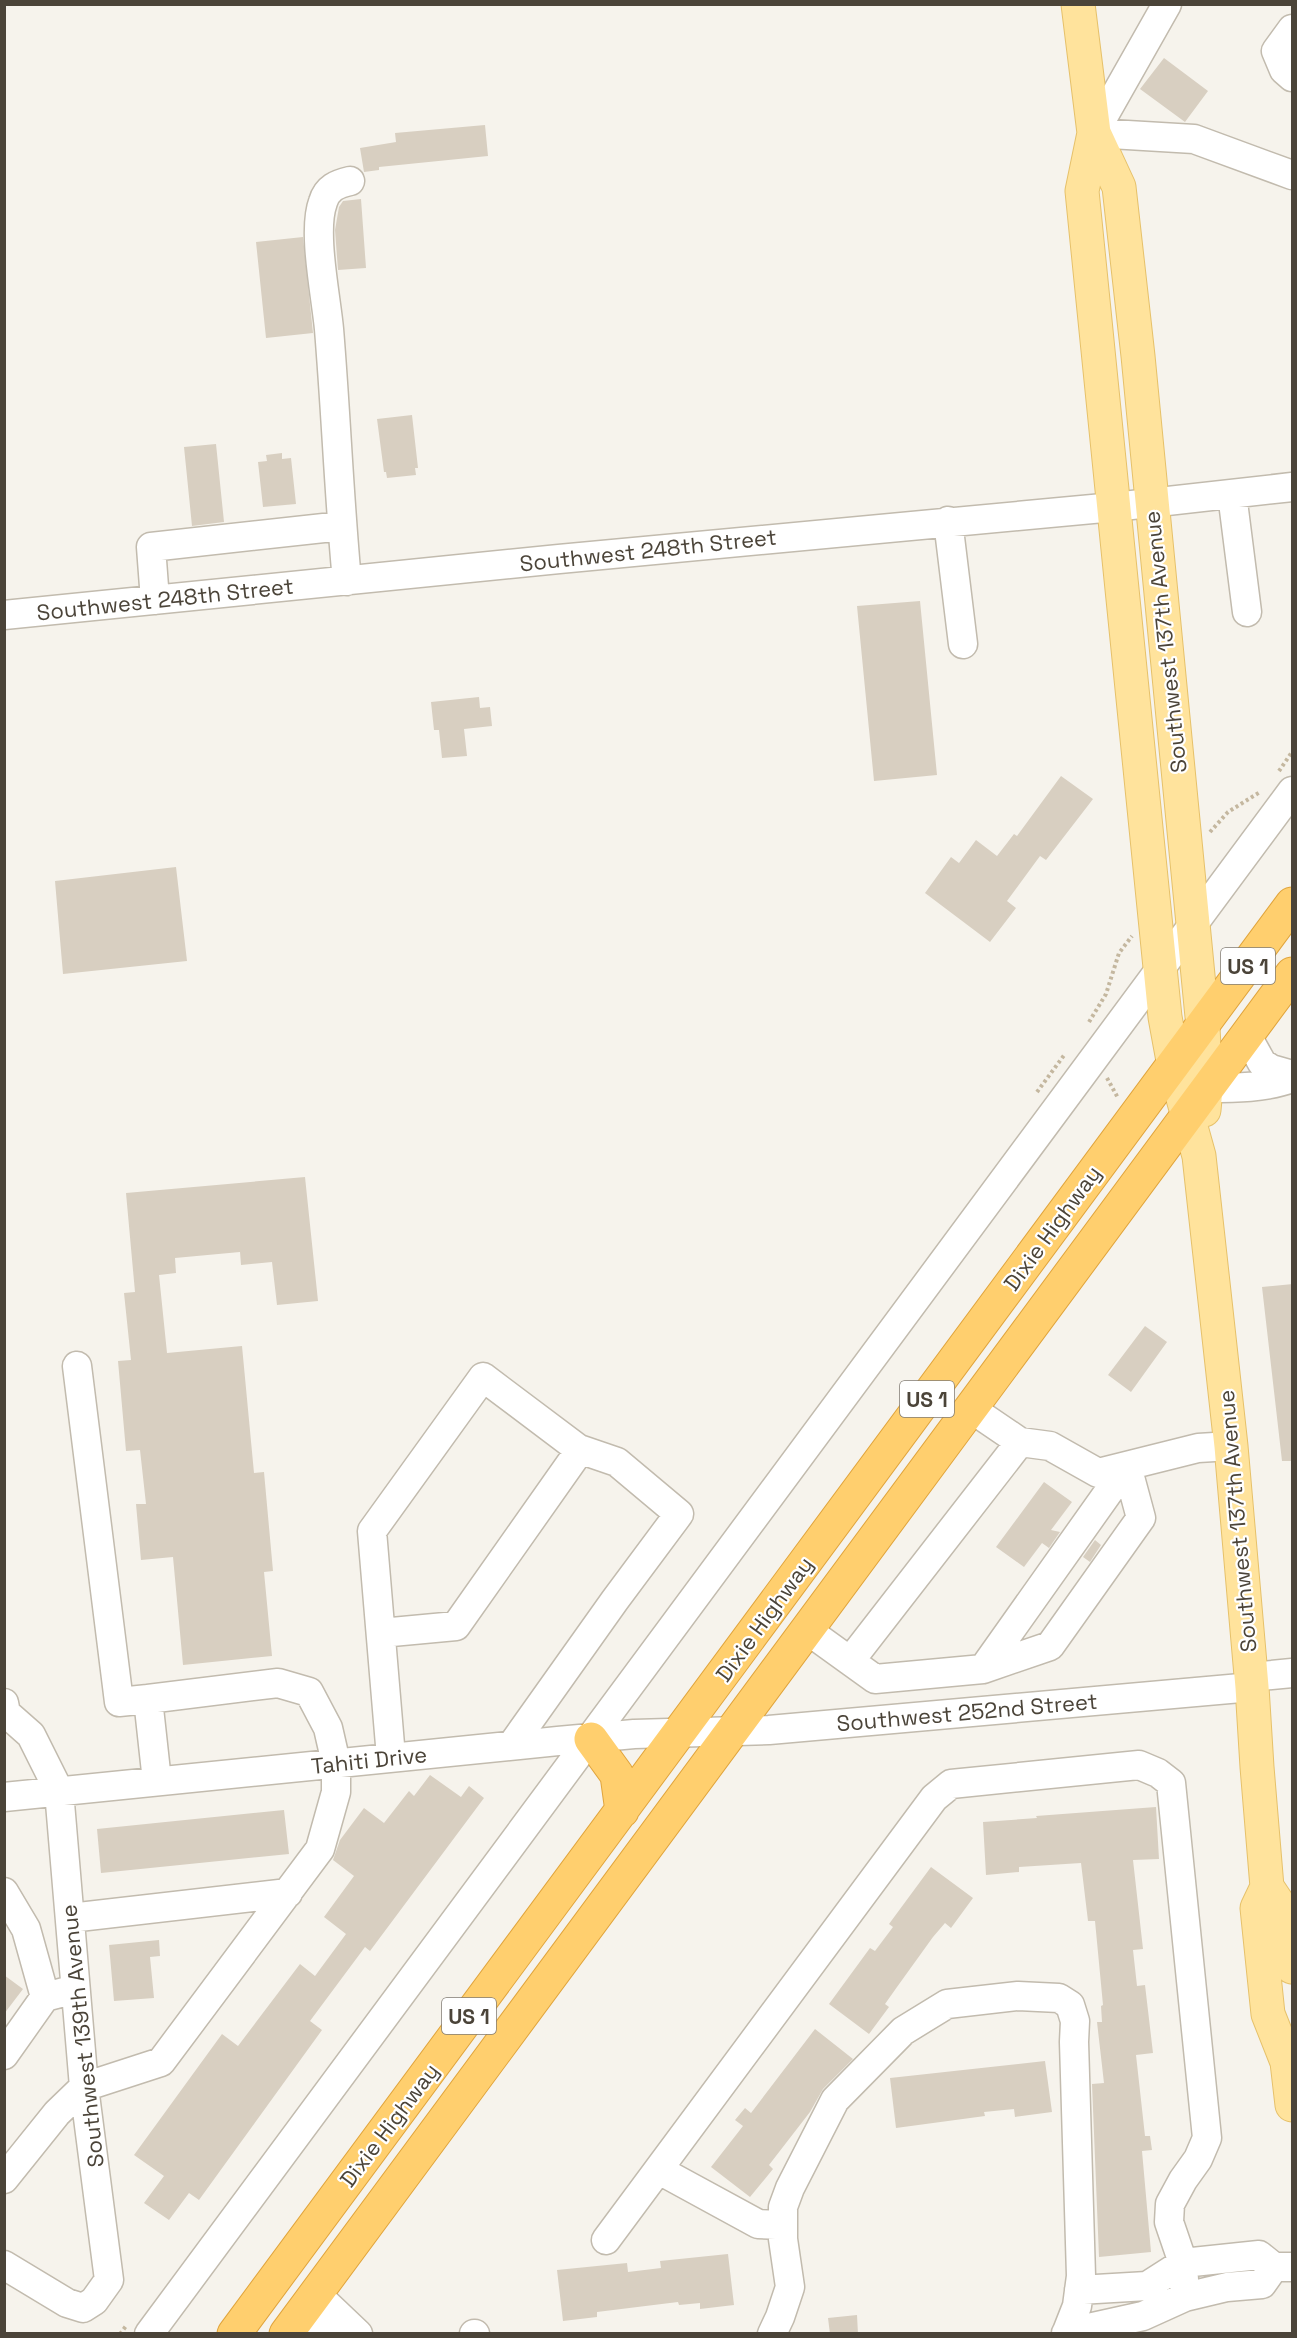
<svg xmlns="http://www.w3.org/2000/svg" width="1297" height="2338" font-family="'Space Grotesk',sans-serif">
<rect width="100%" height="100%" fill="#f6f3ec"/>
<path fill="#d8cfc1" d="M1164,58l44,33 -23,31 -45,-33z
M485,125l3,31 -109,11v3l-15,2 -4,-24 36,-6 -1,-9z
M361,199l5,69 -28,2 -3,-40 4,-23 4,-6z
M303,237l10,96 -47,5 -10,-96z
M412,415l6,53h-3l1,7 -29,3 -1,-6h-2l-7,-53z
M216,444l8,78 -32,4 -8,-79z
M282,453v6l9,-1 5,46 -33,3 -5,-45 9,-1 -1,-6z
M920,601l17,174 -63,6 -17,-175z
M479,697l1,11 10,-1 2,19 -28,3 3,27 -25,2 -3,-28h-5l-3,-28z
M1061,776l32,23 -47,61 -6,-4 -33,45 9,7 -26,34 -65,-49 26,-36 8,6 17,-23 21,16 17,-22 3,2z
M176,867l11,94 -124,13 -8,-93z
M305,1177l13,124 -41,4 -5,-43 -31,3 -1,-13 -65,6 1,15 -17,2 8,78 75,-7 12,127 10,-1 9,99 -9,1 8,84 -89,9 -10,-108 -32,3 -5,-56h10l-6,-54 -14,1 -8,-90 13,-1 -7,-67 11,-1 -9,-99z
M1293,1284v177h-11l-20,-174z
M1145,1326l22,16 -36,50 -23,-17z
M1044,1482l28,20 -21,28 9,2 -11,16 -7,-5 -18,24 -28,-20z
M1095,1540l6,5 -11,17 -7,-5z
M430,1775l31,22 8,-11 15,12 -114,153 -5,-4 -55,74 12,9 -123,170 -10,-7 -20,27 -25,-17 20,-27 -30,-21 88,-121 16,12 62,-82 15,12 31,-42 -22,-17 30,-41 -21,-16 7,-20 24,-32 20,15 25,-32 5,5z
M1156,1807l3,52 -26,1 10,89 -10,1 4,36 8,-1 8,68 -17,2 9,81h5l2,14 -10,1 9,101 -52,5 -7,-173 12,-1 -7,-61h5l-1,-16 2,-1 -8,-84h-7l-7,-58 -62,4v5l-33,3 -3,-53 54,-4 -1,-2z
M284,1810l5,44 -188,19 -4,-44z
M931,1867l42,31 -22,30 -6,-5 -12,14 -36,50 -12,17 4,3 -20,27 -40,-30 41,-56 5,3 18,-24 -4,-3z
M159,1940l1,16 -10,1 4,41 -40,3 -5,-56z
M4,1975l19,14 -19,25z
M815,2029l38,30 -30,30 -13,23 -41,53 4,4 -23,28 -39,-30 32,-41 -8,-6 10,-12 6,5z
M1045,2061l7,51 -37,5 -1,-8 -30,3 1,4 -89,12 -6,-50z
M728,2254l6,51 -34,4v-6l-21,2 -1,-3 -81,10v5l-34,4 -6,-51 70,-7 1,9 33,-4 -1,-7z
M857,2315l1,19h-28l-2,-16z"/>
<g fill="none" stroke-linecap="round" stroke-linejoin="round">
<g stroke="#c2bbae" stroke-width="31">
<path id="minor" d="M1167,4l-73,129 100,6 98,36
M1292,29l-16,22 8,19 8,7
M1232,494l15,118
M948,521l15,123
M347,581c-8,-84 -11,-168 -18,-252 -3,-33 -17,-98 -6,-127 4,-14 14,-18 27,-21
M155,600l-4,-53 191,-21
M4,615l555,-56 555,-52 178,-20
M1247,1036l15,27 9,6 21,6
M1206,1088c29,0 60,0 86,-10
M77,1366l42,336 29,-3 9,82
M1020,1442l30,4 48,27 100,-25 33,-2
M807,1630l43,31 170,-219 -50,-34
M381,1633l75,-7 124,-176 -97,-73 -111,154 19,226
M850,1661l25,18 108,-10 144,-203
M983,1669l67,-23 91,-128 -14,-52
M1251,1677l41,-4
M4,1703l2,10 25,22 28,56 25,296 25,193 -15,21 -11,7 -16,-5 -63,-38
M512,1745l103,-145 64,-86 -62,-52 -38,-13
M4,1797l554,-56 76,-7 135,-4 483,-43
M4,1892l22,37 19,68
M70,1918l218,-25
M4,2055l41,-58 19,-5
M659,2170l99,54 25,1
M4,2179l53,-66 27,-26 77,-25 159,-213 16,-57v-29l-8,-35 -19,-36 -31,-9 -130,16
M606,2240l328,-442 17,-14 188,-19 19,8 13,10 36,355 -9,21 -15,21 -13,24 -1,18 14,41 2,34
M1079,2290l68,-4 36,-23 76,-8 15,12h18
M316,2294l42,40
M300,2315l21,19
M1066,2333l77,-17 42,-19 42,-10 35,-3 12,-17
M149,2334l1143,-1543
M474,2334h1
M772,2334l8,-17 10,-30 -7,-48v-32l7,-19 45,-88 68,-69 44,-27 71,-8 41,2 11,7 5,16 -1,21 7,234 -4,30 -11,28"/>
</g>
<g stroke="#e6c16a" stroke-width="35">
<path id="major" d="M1078,4l16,129 25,54 19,169 65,671 3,61 -2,22
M1094,133l-12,58 83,826 9,49 25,90 32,290 21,241 5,80 10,120 12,18 13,62
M1267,1887l-10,21 11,106 19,48 5,43"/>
</g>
<g stroke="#e0a43c" stroke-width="35">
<path id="highway" d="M591,1739l26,36 5,36
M234,2334l1058,-1430
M286,2334l1006,-1360"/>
</g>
<path stroke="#c4b79f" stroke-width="4" stroke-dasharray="3 3" stroke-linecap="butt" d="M1279,771l13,-19
M1210,832l18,-20 32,-20
M1089,1022l17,-28 13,-41 13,-17
M1107,1078l11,20
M1037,1092l28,-38
M120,2334l6,-8"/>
<use href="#minor" stroke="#fff" stroke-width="28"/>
<use href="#major" stroke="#ffe39c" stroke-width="33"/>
<use href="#highway" stroke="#ffcf6e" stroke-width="33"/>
</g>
<g text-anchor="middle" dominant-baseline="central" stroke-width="4.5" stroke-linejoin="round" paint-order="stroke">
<g fill="#fff" stroke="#817c74" stroke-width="1.5">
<rect x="1221" y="948" width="54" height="36" rx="4.5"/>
<rect x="900" y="1381" width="54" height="36" rx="4.5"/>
<rect x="442" y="1998" width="54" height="36" rx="4.5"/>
</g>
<g font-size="21" font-weight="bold" fill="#4b4439">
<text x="1248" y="966">US 1</text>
<text x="927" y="1399">US 1</text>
<text x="469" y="2016">US 1</text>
</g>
<g font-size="22" fill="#4b4439" stroke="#fff">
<text transform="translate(648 550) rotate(-6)">Southwest 248th Street</text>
<text transform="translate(165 599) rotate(-6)">Southwest 248th Street</text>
<text transform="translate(1165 642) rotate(-96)">Southwest 137th Avenue</text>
<text transform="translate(1052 1228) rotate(-54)">Dixie Highway</text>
<text transform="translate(1237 1521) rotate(-95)">Southwest 137th Avenue</text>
<text transform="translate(764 1619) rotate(-54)">Dixie Highway</text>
<text transform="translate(967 1712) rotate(-5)">Southwest 252nd Street</text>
<text transform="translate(369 1760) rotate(-6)">Tahiti Drive</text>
<text transform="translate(82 2036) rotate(-96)">Southwest 139th Avenue</text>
<text transform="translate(389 2125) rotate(-53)">Dixie Highway</text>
</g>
</g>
<rect width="1297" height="2338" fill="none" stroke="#4b4439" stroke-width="12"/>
</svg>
